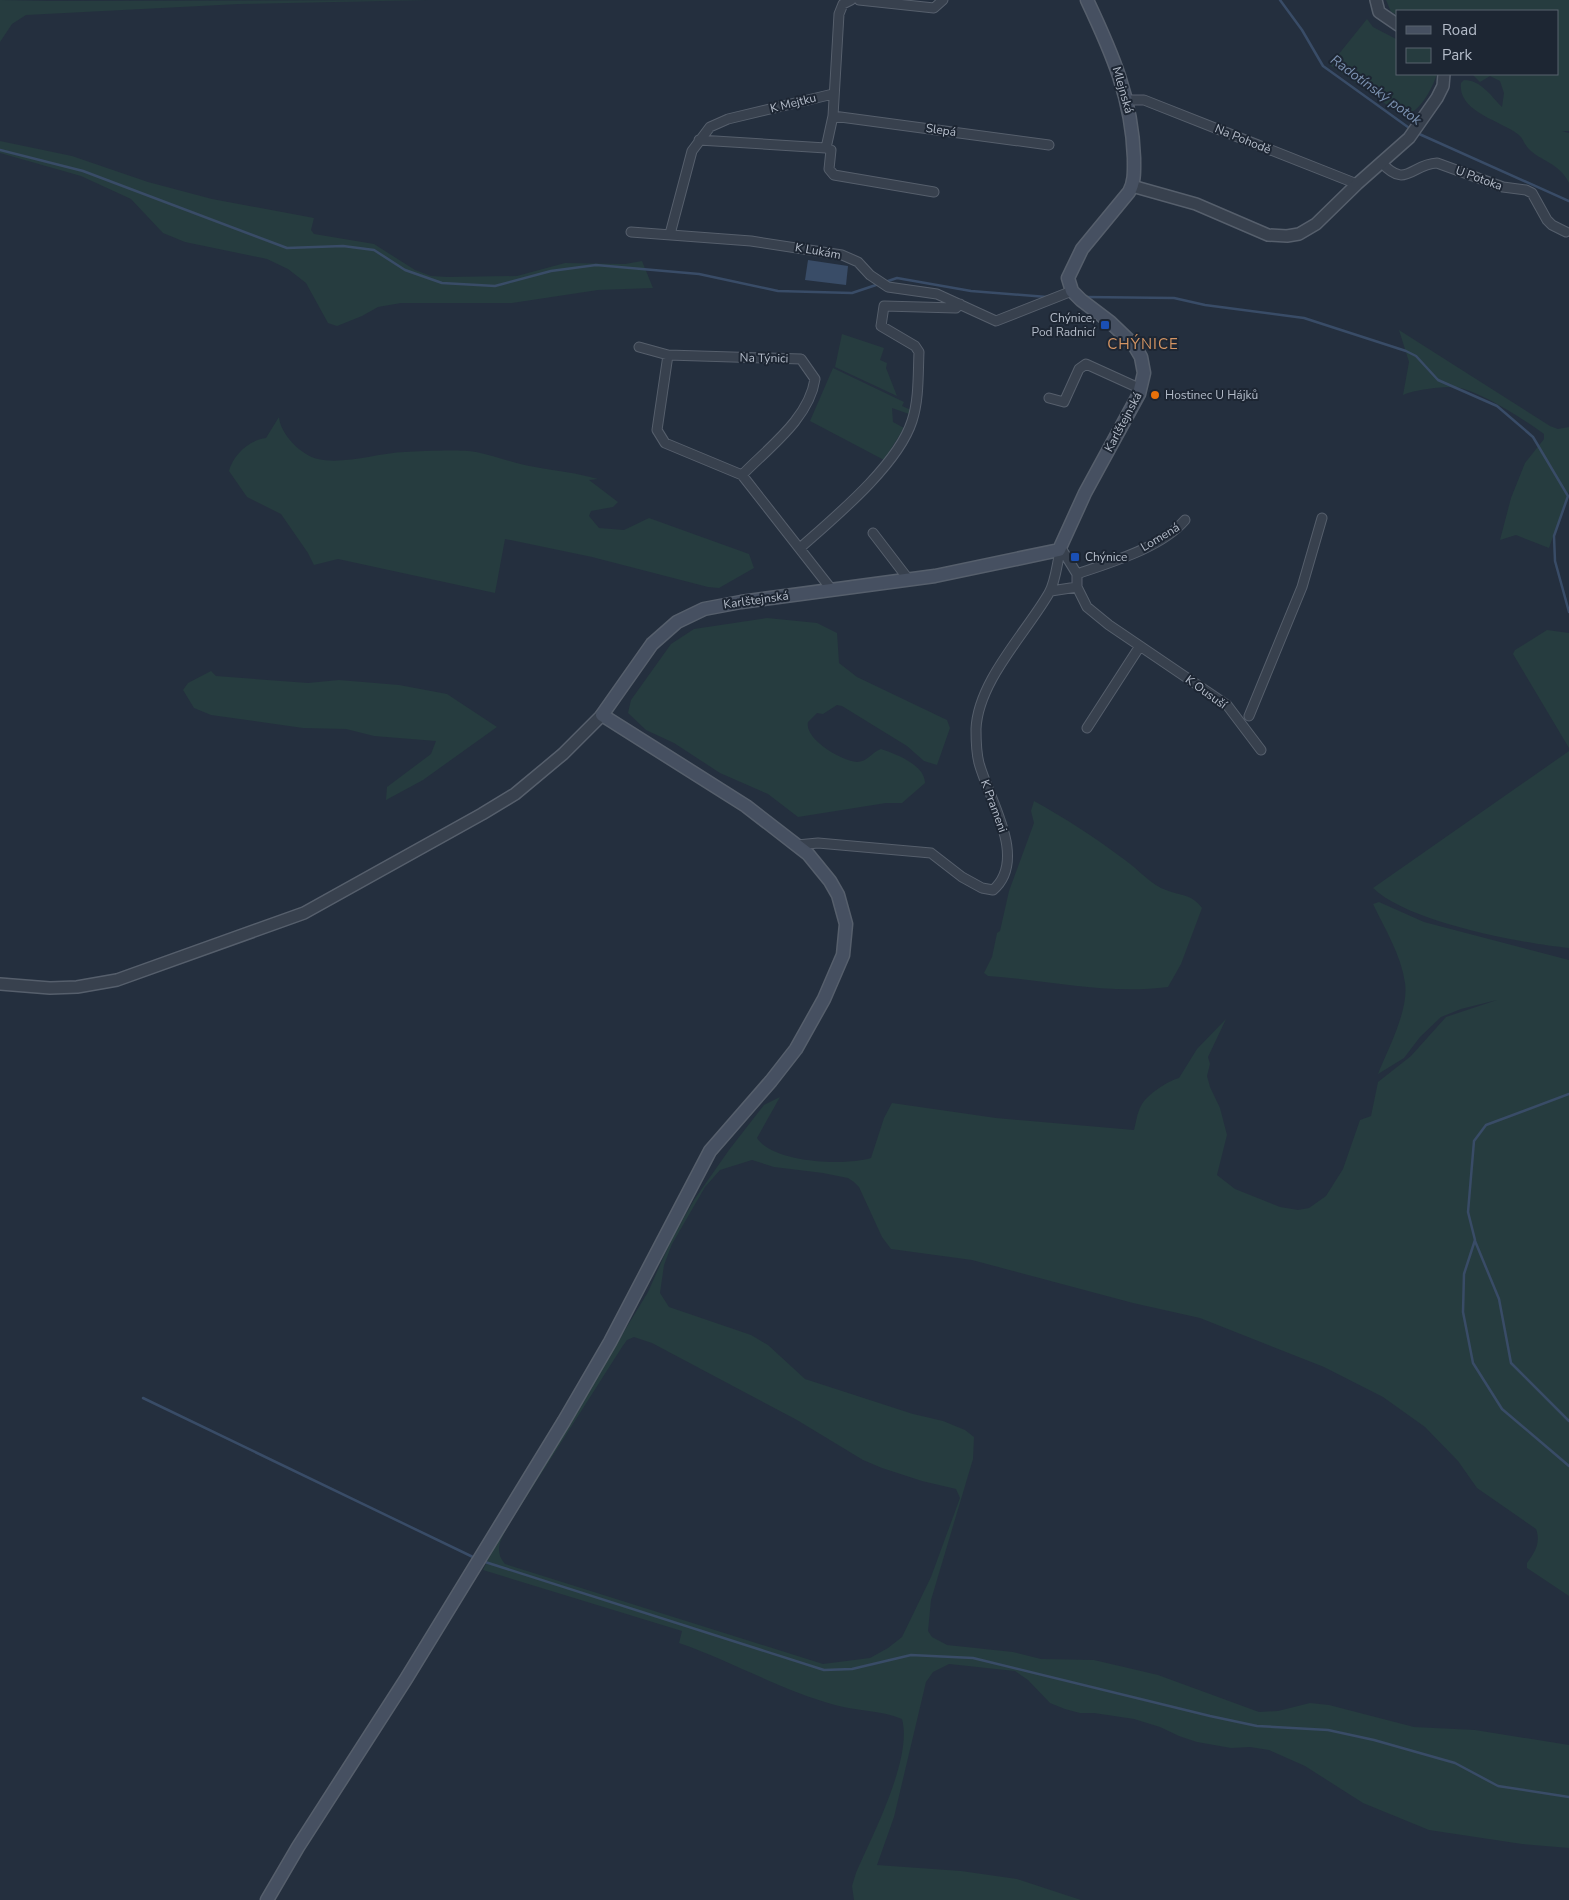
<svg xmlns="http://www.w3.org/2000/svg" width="1569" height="1900" font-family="'Nunito Sans',sans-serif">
<rect width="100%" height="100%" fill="#242f3e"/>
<path fill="#263c3f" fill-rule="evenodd" d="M0,0l51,1 378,-1 -190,4 -213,11 -14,9 -12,18z
M1386,0h183v131h-7l7,2v50c-10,-21 -28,-21 -41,-35 -4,-4 -5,-10 -9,-13 -17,-14 -62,-23 -58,-52l3,-3c17,0 27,16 38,27l2,-14 -4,-12 -10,-5 -10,6 -8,-8h86v-63h-160v4l-7,-3z
M1367,19l6,8 25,13v34h39c-5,15 -17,39 -34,42l-73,-51z
M0,141l72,15 76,26 64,17 102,19 -3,12 3,4 60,10 41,26 16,6 17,1 69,-1 48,-13 60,1 17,-3 11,27 -55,2 -86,13h-111l-23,4 -16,9 -25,10 -9,-3 -22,-40 -18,-14 -21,-10 -82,-17 -22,-9 -32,-34 -50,-23 -81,-23z
M1399,330l151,96 8,3 11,-2v64l-20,57 -33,-13 -16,5 11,-42 14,-35 19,-24v-5c-19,-14 -61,-41 -84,-46 -12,-3 -46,2 -57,7l6,-33z
M842,334l42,14 -4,12 7,3 -1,5 11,28 -62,-29z
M833,368l71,34 -2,4 9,4 -2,4 -17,-6 1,14 11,6 -20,32 -74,-39z
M279,417c1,17 23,39 39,42 25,6 60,-6 87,-7 17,-1 56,-3 71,0 20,4 39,12 59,15 22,4 42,6 63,12l-9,1 29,22 -5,5 -22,4 -2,5 10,12 25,2 25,-12 100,36 5,14 -35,20 -11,-1 -116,-30 -87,-18 -10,54 -157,-34 -24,6 -6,-12 -27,-39 -34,-17 -18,-26c4,-16 20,-31 37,-33z
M767,618l50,5 20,10 2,30 18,14 90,43 3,8 -13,37 -13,-4 -17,-15 -65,-40 -5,-1 -14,9 -6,-1 -9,9c-4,17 33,39 49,40 10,0 15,-10 24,-13 15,5 44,16 44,34l-23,20h-16l-88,14 -30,-23 -48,-21 -46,-30 -28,-13 -18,-17 3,-13 40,-56 23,-15z
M1547,630l22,3v115l-56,-94 2,-4z
M211,671l5,5 92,7 31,-3 60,5 48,9 50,33 -74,53 -37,20 1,-13 44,-33 5,-13 -62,-5 -28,-7 -43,-1 -92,-13 -17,-7 -11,-18 5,-7z
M1569,751v197c-49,-5 -161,-26 -196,-60z
M1034,801c31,17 63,38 91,59 13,9 26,25 41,30 15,6 26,4 36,18l-21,56 -13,23c-61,8 -121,-7 -180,-11l-4,-3 8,-16 5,-24 3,-2 9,-40 25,-68 -3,-12z
M1379,902l45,20 145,38v636l-42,-28v-5c8,-11 14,-20 9,-34l-59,-41 -19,-27 -33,-34 -42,-30 -59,-30 -124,-49 -67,-15 -161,-43 -81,-11 -9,-12 -23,-50 -5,-5 -6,-4 -25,-5 -49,-6 -22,-7 -32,10 -15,17 -33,57 -8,21 -4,28 9,14 82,28 17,10 37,34 108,35 30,7 22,9 9,7 -1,22 -42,141 -3,31 4,6 15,8 66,7 28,7 53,1 64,15 101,37 19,-1 32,-8 19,2 85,22 61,3 94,15v103l-47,-4 -93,-14 -66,-27 -58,-37 -36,-16 -19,-3 -19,1 -34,-6 -18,-6 -19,-9 -26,-8 -40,-6h-14l-15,-4 -15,-6 -22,-23 -13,-9 -66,-7 -16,8 -7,10 -32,135 -17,48 84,6 56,8 64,21h-227l-2,-14 4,-13c16,-37 57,-115 46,-154 -22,-9 -45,-8 -67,-14 -54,-15 -104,-44 -156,-62l3,-12 -199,-61 11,-24 154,-254 25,-56 21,-36 35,-50 35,-45 16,-8 -23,41c16,25 88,28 114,20l13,-40 8,-15 104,15 138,12c2,-7 3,-17 7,-24 5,-11 27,-25 38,-28l18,-29 29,-30 -18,38 2,7 -3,12 3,11 10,21 7,27 -10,40 18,14 45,18 18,3 11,-2 17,-12 17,-27 17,-49 11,-4 7,-34 33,-26 35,-39 51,-17 -36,9 -20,8 -21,20 -16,21 -26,16c10,-25 31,-64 27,-91 -4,-28 -20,-54 -32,-79zM634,1337l18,6 145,77 66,40 19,8 40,13 34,8 4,9 -29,79 -29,60 -14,11 -18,10 -47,6 -318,-100c-13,-15 -2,-28 6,-43l111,-174 5,-7z"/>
<path fill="#394c67" d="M808,260l40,6 -2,19 -41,-5z"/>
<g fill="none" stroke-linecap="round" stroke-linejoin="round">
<path stroke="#394c67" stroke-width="2.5" d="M1280,0l22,30 21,36 89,64
M1417,133l152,68
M0,150l83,21 204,77 56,-2 31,4 31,20 37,13 53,3 56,-15 45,-6 103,9 79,17 74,2 27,-9
M885,282l12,-4 74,13 76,6
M1085,297l89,1 31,7 99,13 102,33 10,5 22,24 59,26 36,31 35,59
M1568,496l-14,40 1,25 14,51
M1569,1094l-83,31 -12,16 -6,71 7,28 -11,34 -1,38 10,51 29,46 67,57
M1475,1241l24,58 12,64 58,58
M143,1398l332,160
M482,1561l342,109 28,-1 59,-14 62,3 237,58 47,10 71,4 46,10 81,23 43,23 71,11"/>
<g stroke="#565f6c" stroke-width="11">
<path id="minor" d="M859,0l75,8 9,-8
M1127,100h17l213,84
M833,116l216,29
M699,140l127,8 7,-32 6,-102 4,-10 8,-4
M826,148l5,2 -2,19 5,6 100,17
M1381,162c25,28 30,2 56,1l66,24 23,3 6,3 15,27 5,5 14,7
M631,232l120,9 91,14 16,7 12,13 18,12 49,7 59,27 76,-30
M670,234l22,-83 18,-24 18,-8 105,-25
M639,347l29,8 133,4 14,20c-6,40 -47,69 -73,96
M668,355l-11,75 8,13 77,32 90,115
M1049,398l15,4 15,-33 7,-5 55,25
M873,533l36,47
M800,548c35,-31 98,-83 112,-127 7,-21 6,-46 7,-69l-4,-6 -34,-20 3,-20 72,2 4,-4
M1061,548l16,26v13l10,20 22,18 118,80 34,45
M1077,574c34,-12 84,-26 108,-54
M1051,591l26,-4
M1249,716l53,-129 20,-69
M1087,728l53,-82
M797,845l21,-2 113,10 31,24 20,11 11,2c36,-31 -5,-92 -14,-127 -3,-11 -3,-23 -3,-34 2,-48 50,-96 73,-136 7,-12 8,-31 12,-45"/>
</g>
<g stroke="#565f6c" stroke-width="14">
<path id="tertiary" d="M1376,0l3,12 19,13
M1132,186l64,18 72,31 19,1 12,-2 17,-10 41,-40 52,-46 28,-40 6,-12 1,-12
M0,984l50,4 27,-1 40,-7 187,-67 178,-99 33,-20 48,-40 39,-39"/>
</g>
<g stroke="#565f6c" stroke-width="15">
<path id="secondary" d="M267,1900l31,-53 108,-168 158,-258 46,-79 100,-191 61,-70 25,-32 28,-50 19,-44 3,-31 -8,-29 -8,-14 -22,-27 -62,-48 -144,-91 50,-71 25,-22 27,-13 37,-7 194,-26 124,-26 26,-57 54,-99 5,-21 -3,-16 -7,-12 -24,-23 -29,-22 -9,-9 -4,-13 14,-29 47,-57c6,-10 5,-23 5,-34 -2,-60 -22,-105 -47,-158"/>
</g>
<use href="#minor" stroke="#38414e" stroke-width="9"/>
<use href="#tertiary" stroke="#38414e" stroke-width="11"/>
<use href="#secondary" stroke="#465061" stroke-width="12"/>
</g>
<g fill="#1a4fb4" stroke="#1d2633" stroke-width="2">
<rect x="1100" y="320" width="10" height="10" rx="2.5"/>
<rect x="1070" y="552" width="10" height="10" rx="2.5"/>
</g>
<circle fill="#e8710a" stroke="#1d2633" stroke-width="2" cx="1155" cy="395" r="5"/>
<g text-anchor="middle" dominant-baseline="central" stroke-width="4" stroke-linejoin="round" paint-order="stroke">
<g font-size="12" fill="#b4bcc9" stroke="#1d2633">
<text transform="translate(1123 90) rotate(74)">Mlejnská</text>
<text transform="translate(793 103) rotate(-14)">K Mejtku</text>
<text transform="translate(941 130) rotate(8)">Slepá</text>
<text transform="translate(1243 139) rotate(22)">Na Pohodě</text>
<text transform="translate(1479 178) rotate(20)">U Potoka</text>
<text transform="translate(818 251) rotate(10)">K Lukám</text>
<text transform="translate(764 358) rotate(1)">Na Týnici</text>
<text transform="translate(1123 422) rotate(-62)">Karlštejnská</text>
<text transform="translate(1160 537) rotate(-31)">Lomená</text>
<text transform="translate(756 600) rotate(-8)">Karlštejnská</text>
<text transform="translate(1206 692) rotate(36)">K Ousuší</text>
<text transform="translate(994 806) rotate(70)">K Prameni</text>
</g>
<g font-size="12" fill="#b4bcc9" stroke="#1d2633" text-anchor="start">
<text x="1095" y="318" text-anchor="end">Chýnice,<tspan x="1095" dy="14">Pod Radnicí</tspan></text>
<text x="1165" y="395">Hostinec U Hájků</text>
<text x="1085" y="557">Chýnice</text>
</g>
<g font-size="14" font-style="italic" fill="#7c92b1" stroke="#1d2633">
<text transform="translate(1376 90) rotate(36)">Radotínský potok</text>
</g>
<g font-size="15" letter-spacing="1" fill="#d59563" stroke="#1d2633">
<text x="1143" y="344">CHÝNICE</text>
</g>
</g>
<rect x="1396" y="10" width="162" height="65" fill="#1d2633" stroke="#59626f"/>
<rect x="1406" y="26" width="25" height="8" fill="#465061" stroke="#59626f"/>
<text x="1442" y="35" font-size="15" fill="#b4bcc9">Road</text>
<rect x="1406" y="48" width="25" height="15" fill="#263c3f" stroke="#59626f"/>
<text x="1442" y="60" font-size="15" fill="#b4bcc9">Park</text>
</svg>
